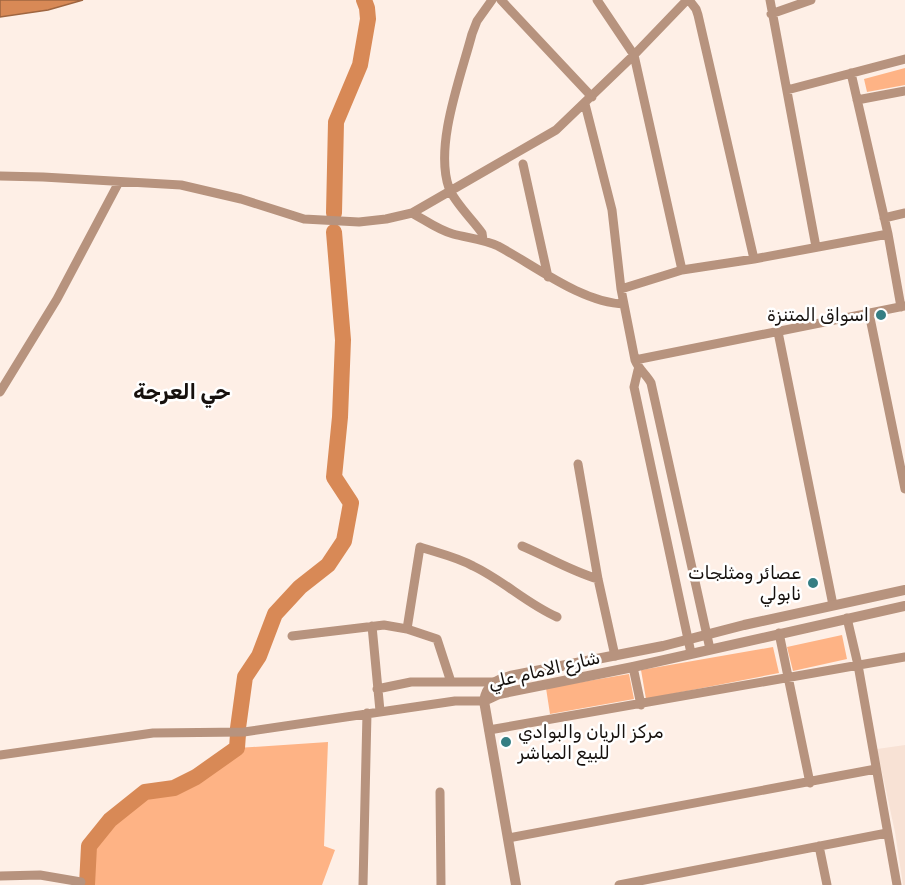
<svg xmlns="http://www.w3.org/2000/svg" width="905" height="885" font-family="Rubik,Cairo,sans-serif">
<rect width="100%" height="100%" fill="#feefe6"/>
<path fill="#f8e2d5" d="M905,745v140h-2l-8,-53 -18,-83z"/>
<path fill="#feb385" d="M905,68v17l-38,7 -3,-13z
M842,635l5,24 -54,12 -6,-24z
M773,647l6,26 -133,26 -5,-29z
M629,674l5,25 -84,15 -4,-26z
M328,742l-4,104 11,4 -13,35h-235l2,-39 21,-26 35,-28 29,-4 22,-11 41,-29z"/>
<path fill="#d88956" stroke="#9e6540" stroke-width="1.5" d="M0,0h83l-35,10 -48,7z"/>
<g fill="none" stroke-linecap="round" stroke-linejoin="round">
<path stroke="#d88956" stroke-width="16" d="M334,213l2,-91 24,-57 8,-46 -1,-11 -3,-8
M238,728l7,-51 14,-21 16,-42 25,-27 28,-22 16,-24 7,-38 -17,-26 6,-60 3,-77 -9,-108
M87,885l2,-39 21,-26 35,-28 29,-4 22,-11 41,-29 1,-14"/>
<path stroke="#b7937e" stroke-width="9" d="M501,0l91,97
M597,0l37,55 48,215
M689,0l7,9 2,6 56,244
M770,0l46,247
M771,14l40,-14
M851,73l37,161 13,73
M787,90l118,-31
M857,100l48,-9
M585,104l27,106 9,79 14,71c4,10 11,14 16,23l59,266
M523,164l25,113
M0,176l43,1 138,8 60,14 63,20 55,3 27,-3 26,-6 144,-83 78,-75 53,-55
M412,213c13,7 26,17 41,21 15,4 30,5 45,12 36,19 84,57 126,58
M884,218l21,-5
M483,240l-1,-7c-9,-13 -28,-31 -33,-45 -15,-42 12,-112 23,-154l5,-13 15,-21
M621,289l61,-19 72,-11 134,-25
M869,313l36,176
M778,332l55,273
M635,360l270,-54
M638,370l-4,17 57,266
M0,392l57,-93 62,-117
M578,464l20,115 17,77
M522,546c26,11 49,25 76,33
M847,618l11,47 39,220
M372,626l8,85
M407,629l13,-82c18,6 37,10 53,19 30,14 54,38 84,51
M779,633l31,150
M292,636l92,-11 23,4 30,10 14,43
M633,667l8,38
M377,689l34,-7h82
M489,730l416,-73
M0,755l153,-22 91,-1 211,-31h29
M440,792l1,93
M508,838l368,-69
M819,846l8,39
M0,876l40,-1 41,7
M363,885l4,-172
M619,885l268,-52"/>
<path stroke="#b7937e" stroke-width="10" d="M484,701l15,-7 134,-27 272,-61
M516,885l-32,-184c3,-16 11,-21 26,-25l153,-30 81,-21 161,-35"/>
</g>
<g fill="#357e83" stroke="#fff" stroke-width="2">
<circle cx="881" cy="315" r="6"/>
<circle cx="813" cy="583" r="6"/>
<circle cx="506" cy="742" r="6"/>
</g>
<g text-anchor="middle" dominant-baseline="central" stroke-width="5" stroke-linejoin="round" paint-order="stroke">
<g font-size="18" fill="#16110e" stroke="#fff" text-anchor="end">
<text x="869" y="315">اسواق المتنزة</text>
<text x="801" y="573">عصائر ومثلجات<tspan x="801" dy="21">نابولي</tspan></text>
<text x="518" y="732" text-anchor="start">مركز الريان والبوادي<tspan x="518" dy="21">للبيع المباشر</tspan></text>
</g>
<g font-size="18" fill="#16110e" stroke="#fff">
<text transform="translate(544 670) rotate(-13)">شارع الامام علي</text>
</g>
<g font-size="21" font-weight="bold" fill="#16110e" stroke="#fff">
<text x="182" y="391">حي العرجة</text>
</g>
</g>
</svg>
